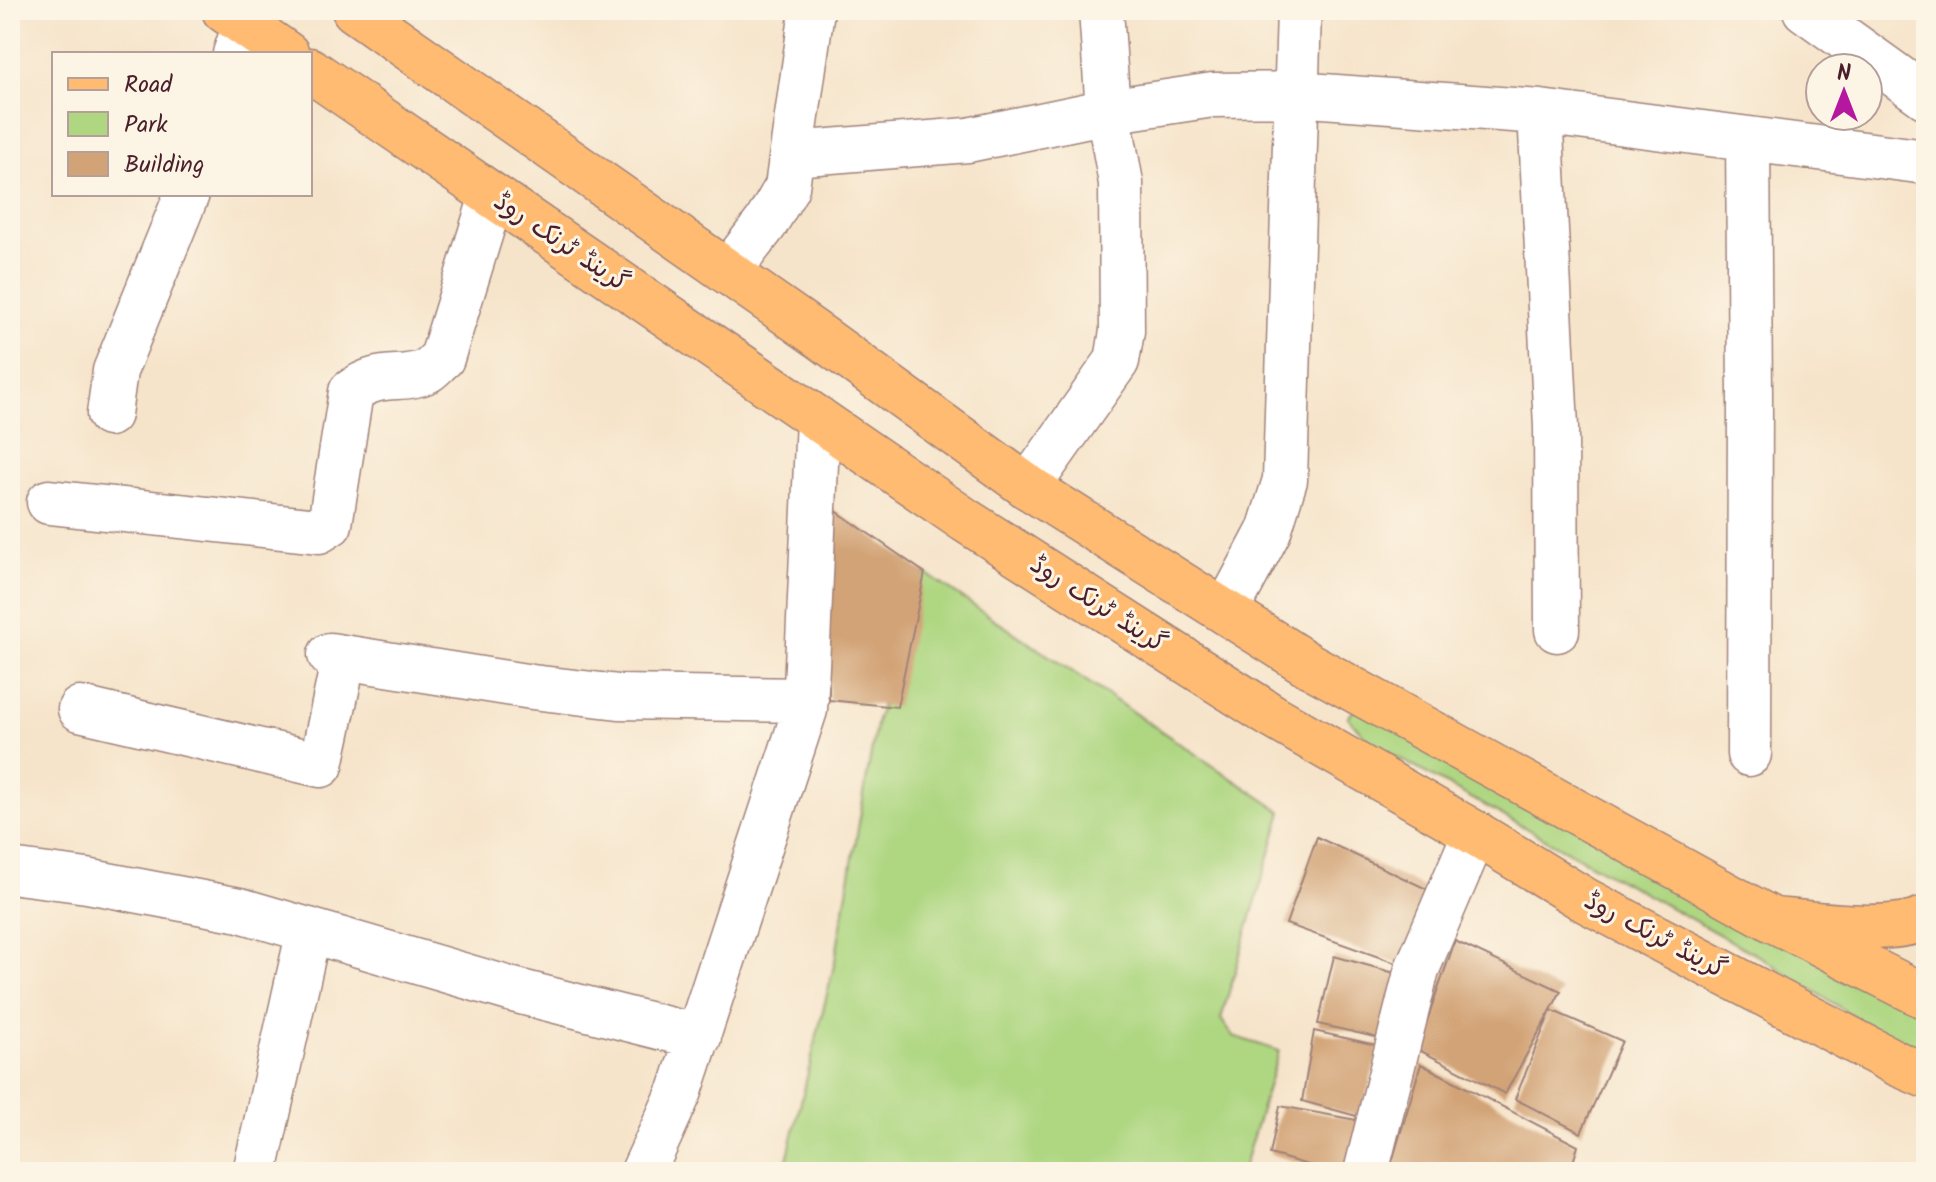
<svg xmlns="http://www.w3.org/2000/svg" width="1936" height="1182" font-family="Kalam,'Playpen Sans Arabic',sans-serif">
<rect width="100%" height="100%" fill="#fcf5e5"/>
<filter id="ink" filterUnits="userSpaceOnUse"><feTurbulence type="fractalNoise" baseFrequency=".0125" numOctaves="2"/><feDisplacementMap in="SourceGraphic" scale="16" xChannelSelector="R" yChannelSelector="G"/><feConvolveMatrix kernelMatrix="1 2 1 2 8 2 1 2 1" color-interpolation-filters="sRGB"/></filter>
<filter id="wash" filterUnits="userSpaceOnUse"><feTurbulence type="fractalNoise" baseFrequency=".006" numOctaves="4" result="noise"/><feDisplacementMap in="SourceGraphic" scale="32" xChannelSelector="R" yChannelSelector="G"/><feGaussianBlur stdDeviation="1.8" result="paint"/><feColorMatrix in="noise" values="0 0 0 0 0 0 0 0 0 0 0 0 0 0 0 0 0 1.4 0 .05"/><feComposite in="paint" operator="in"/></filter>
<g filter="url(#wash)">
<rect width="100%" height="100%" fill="#f6e4ca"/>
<path fill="#afd782" stroke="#7c7b56" stroke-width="2" d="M925,573l357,239 -61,207 12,17 46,15 -37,121h-458l51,-211 42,-242z
M1358,706l568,306v43l-37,-16 -125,-80 -395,-217 -21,-25z"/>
<g id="blocks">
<path fill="#d2a376" d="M829,506l96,67 -28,134 -68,-7z
M1317,837l116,55 -29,74 -118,-42z
M1455,941l106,50 -10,19 71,31 -41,92 -66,-34 36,-89 -46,84 -88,-45z
M1334,956l64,18 -14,65 -66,-15z
M1314,1031l66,15 -20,71 -58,-16z
M1421,1064l157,82 -8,26h-181z
M1280,1106l82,15 -10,51h-20l-62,-18z"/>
</g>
</g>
<g filter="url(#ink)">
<use href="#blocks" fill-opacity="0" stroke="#a0827a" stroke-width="2"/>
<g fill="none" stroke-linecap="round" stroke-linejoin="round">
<g stroke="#a0827a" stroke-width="47">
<path id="minor" d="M1805,10l121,87
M235,54l10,-29
M1540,112l16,315 1,203
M1748,139l2,257 -1,358
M793,154l175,-14 140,-29 105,-16 83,-1 244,18 386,50
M728,272l38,-49 21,-36 25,-177
M109,414l6,-43 72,-177
M1028,487l89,-126 5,-30 -1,-148 -13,-72 -7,-101
M49,502l270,29 11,-7 21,-132c29,-23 50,-9 76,-21 5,-3 11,-10 15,-13l50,-162
M1226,612l43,-81 16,-51 14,-470
M330,655l202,32 87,10 187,3
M80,709l241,56 23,-108
M10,871l77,10 153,29 273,80 186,47
M255,1172l54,-242
M643,1172l37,-81 125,-381 13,-291
M1366,1172l51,-203 58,-136"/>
</g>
<g stroke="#a0827a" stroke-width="47">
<path id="major" d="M1773,920c42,3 115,15 153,-2"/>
</g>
<g stroke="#a0827a" stroke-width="47">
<path id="highway" d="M224,10l63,44
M354,10l468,328 206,149 281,178 464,255 153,77
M310,70l655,450 307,196 203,117 110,67 313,164 28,12"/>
</g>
<use href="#minor" stroke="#fff" stroke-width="44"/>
<use href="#major" stroke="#ffbb71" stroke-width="44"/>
<use href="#highway" stroke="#ffbb71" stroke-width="44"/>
</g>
</g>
<g text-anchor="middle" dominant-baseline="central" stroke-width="6" stroke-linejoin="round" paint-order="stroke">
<g font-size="26" fill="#4a1f2b" stroke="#fcf5e5">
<text transform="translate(561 243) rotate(34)">گرینڈ ٹرنک روڈ</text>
<text transform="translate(1098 605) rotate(33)">گرینڈ ٹرنک روڈ</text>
<text transform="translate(1655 936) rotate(28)">گرینڈ ٹرنک روڈ</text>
</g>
</g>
<rect width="1936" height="1182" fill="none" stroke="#fcf5e5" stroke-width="40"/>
<rect x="52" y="52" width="260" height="144" fill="#fcf5e5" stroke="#b59f9b" stroke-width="2"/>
<rect x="68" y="78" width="40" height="12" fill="#ffbb71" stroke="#b59f9b" stroke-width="2"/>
<text x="124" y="92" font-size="24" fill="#4a1f2b">Road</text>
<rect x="68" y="112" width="40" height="24" fill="#afd782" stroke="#b59f9b" stroke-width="2"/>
<text x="124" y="132" font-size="24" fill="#4a1f2b">Park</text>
<rect x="68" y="152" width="40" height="24" fill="#d2a376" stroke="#b59f9b" stroke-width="2"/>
<text x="124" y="172" font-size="24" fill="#4a1f2b">Building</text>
<g transform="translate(1844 92)"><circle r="38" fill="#fcf5e5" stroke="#b59f9b" stroke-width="2"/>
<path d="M0-6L14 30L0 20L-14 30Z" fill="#b5179e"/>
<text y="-12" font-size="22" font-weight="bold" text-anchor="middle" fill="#4a1f2b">N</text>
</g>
</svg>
